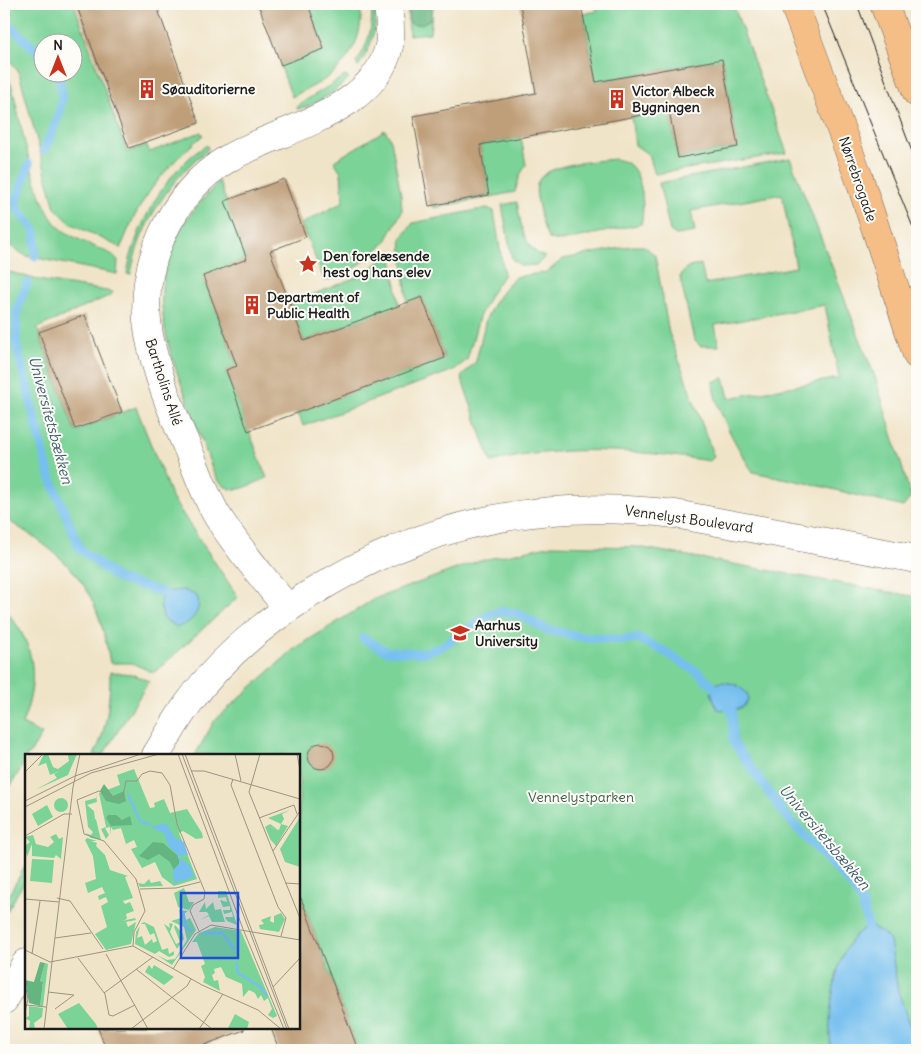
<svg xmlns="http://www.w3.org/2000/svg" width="921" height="1054" font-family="Delius,sans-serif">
<rect width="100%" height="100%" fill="#fdfcf7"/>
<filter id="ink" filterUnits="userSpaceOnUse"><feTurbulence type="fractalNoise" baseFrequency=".02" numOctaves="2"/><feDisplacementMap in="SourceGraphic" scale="10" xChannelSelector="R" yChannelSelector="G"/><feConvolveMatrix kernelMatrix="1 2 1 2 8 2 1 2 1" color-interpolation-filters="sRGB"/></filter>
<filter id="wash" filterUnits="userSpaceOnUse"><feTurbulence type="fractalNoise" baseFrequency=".0096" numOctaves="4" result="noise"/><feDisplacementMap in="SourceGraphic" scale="20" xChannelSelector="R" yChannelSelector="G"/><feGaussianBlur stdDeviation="1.12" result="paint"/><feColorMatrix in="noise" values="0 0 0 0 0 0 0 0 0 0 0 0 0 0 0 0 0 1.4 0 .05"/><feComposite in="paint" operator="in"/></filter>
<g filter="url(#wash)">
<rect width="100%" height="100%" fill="#f0e4c8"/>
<path fill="#7bd398" stroke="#4c785a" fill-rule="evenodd" d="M4,4h70l53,148 19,-7 4,7 51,-20 2,3c-39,33 -65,65 -82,113l-51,-25 -15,-15 -36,-135 -15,-22zM42,42h30v30h-30z
M308,4h52c6,33 -14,65 -43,80 -8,5 -17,8 -25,13l-12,-32 44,-16z
M371,4h5c1,24 -4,43 -18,63l-2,-4c12,-17 18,-38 15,-59z
M408,4h25l-3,29 -21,2z
M596,4h137l54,149 -132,21 -6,-19 -14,-10 -4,-28 38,-7 9,48 60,-11 -16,-88 -126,23 -13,-68 14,-3z
M4,72l8,14c8,33 23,120 47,141 12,11 38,20 54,28l5,5 -1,14 -91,-18 -22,-14z
M345,76l4,2c-12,12 -35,29 -52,31l1,-4z
M385,130l6,10 10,55 1,16 -17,32 -33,28 -27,10 -24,-57 42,-22 -2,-30 -7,-11z
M521,137l5,28 -6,10 -5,17 -81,16 -1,-2 56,-11 -9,-50z
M207,145l1,4c-5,5 -12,9 -17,15 -29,28 -54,70 -60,110h-4c7,-45 39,-105 80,-129z
M790,158l86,222 35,117 -8,10 -87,-22 -63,-13c-14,-21 -40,-66 -40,-90l11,-4 5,20 110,-20 -14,-73 -110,20 4,21h-19l-6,-6 -14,-63 6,-9 15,-4 4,20 91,-17 -14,-73 -91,17 4,21 -19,3 -6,-4 -11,-48z
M615,159c5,1 11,3 15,6 13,11 15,44 11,59l-80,17 -12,-2c-6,-11 -8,-20 -10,-32 -2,-9 -5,-19 0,-27 10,-17 58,-19 76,-21z
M219,181l28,78 -44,17 34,90 -11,5 41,107c-21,8 -36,22 -52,-2 -10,-26 -19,-52 -29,-79 -18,-48 -34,-93 -17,-144 9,-28 31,-50 50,-72z
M517,202c4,20 5,47 28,55l-8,8 -16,1 -9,-7 -10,-54z
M487,208l7,3 10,63 -14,21 -11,22 -12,43 -13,10 -151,56 -5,-14 147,-54 -23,-61 -15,6 -6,-64 12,-16z
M631,246h13l11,9 14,78 45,124 -4,4c-74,-11 -146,-17 -219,1l-30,-85 15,-16 10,-42 7,-14 14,-20 9,-8 31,-5 16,-13z
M391,251l8,55 -95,35 -14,-37 76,-31z
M10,272l28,8 75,12 -2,3 -74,33 38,103 61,-24 36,91 66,99 -84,76 -22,-10h-22c-13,-79 -39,-104 -106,-145v-235z
M552,545l86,2 279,50v453h-559l-59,-158v-137h-104l20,-35 79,-71 80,-50 104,-38z
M4,609c33,35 35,72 18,115l20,10 -13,21h-3v5l-22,37z
M110,672l22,2 17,7 -46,74h-9c13,-24 16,-56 16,-83z
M26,865v14l-22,37v-13z"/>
<path fill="#64b580" stroke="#40684e" d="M408,4h25l-1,14c-8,5 -16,10 -24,3z"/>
<path fill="#76bfef" stroke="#496e86" d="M184,590l13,6c6,14 -6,28 -20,31l-13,-8 -4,-14 2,-13z
M722,682l13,2 12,9 1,6 -5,8 -11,4 -15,-2 -6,-17 4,-8z
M868,925l16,9 6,7 8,49 16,49 2,11h-85c-4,-30 2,-88 22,-112 3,-5 10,-9 15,-13z"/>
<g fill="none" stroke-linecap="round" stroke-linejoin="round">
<path stroke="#76bfef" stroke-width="9" d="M4,20l38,36
M44,150c11,-24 26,-52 12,-78
M29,164l-13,39 4,10 12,13 4,8 -1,22
M27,283l-10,27 -1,34 33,130 31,75 38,30 44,13 10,7
M363,638l23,13 36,2 19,-6 46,-31 15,-5 17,3 28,16 35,7 40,3 15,-2 27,13 35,22 13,12 20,26 1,31 52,73 67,71 10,17 6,22"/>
</g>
<g id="blocks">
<path fill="#bf9f79" d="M76,4h80l43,119 -70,25z
M258,4h50l16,45 -43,16z
M520,4h61l15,78 126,-23 16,88 -60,11 -9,-48 -189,35 9,50 -60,11 -16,-90 123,-23z
M284,179l22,58 -36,14 34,90 118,-44 23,61 -197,73 -22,-61 11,-4 -34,-90 44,-17 -22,-58z
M85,315l37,97 -47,17 -36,-97z
M308 756a13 13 0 1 1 26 0a13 13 0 1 1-26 0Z
M301,898l57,152h-79l-8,-22h28v-129z
M98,1028h146v2l-53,20h-85z"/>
</g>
</g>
<g filter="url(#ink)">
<use href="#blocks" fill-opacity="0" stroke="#666258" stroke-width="1"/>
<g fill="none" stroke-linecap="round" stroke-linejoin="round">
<g stroke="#666258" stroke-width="29">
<path id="minor" d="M287,608c-23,-30 -49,-59 -69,-91 -13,-21 -21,-47 -31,-70 -15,-35 -31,-74 -38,-112 -13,-67 22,-143 80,-177 50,-29 146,-46 160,-112 3,-13 0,-29 -1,-42
M156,755c11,-17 20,-35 32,-51 31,-44 75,-80 120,-109 116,-73 231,-97 367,-81l242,45
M4,1000l22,-37"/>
</g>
<g stroke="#666258" stroke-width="29">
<path id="major" d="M794,4l65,174 58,177
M884,4l33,89"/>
</g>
<use href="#minor" stroke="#fff" stroke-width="28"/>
<use href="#major" stroke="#f6be87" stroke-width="28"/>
<path stroke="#1c1c1c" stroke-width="1" d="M822,4l95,233
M857,4l60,161"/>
</g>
</g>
<defs>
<g id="building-bare" transform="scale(1.5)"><path d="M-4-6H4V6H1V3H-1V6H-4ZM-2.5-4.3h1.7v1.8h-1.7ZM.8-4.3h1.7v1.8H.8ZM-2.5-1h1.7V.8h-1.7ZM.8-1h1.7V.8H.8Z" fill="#c8321e" stroke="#fdfcf7" stroke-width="2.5" paint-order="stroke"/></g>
<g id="sight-bare" transform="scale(1.5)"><path d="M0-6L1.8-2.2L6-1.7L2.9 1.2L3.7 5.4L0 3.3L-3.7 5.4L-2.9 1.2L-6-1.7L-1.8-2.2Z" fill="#c8321e" stroke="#fdfcf7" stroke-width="2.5" paint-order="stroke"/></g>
<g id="university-bare" transform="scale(1.5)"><path d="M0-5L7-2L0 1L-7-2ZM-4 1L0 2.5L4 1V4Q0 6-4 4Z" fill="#c8321e" stroke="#fdfcf7" stroke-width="2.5" paint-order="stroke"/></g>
</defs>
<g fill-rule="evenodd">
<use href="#building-bare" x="147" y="89"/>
<use href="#building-bare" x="617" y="99"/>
<use href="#sight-bare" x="308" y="264"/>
<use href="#building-bare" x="252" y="305"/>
<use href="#university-bare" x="460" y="633"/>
</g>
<g text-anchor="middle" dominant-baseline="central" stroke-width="4" stroke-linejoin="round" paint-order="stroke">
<g font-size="14" font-weight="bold" fill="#1c1c1c" stroke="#fdfcf7" text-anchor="start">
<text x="162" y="89">Søauditorierne</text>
<text x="632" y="91">Victor Albeck<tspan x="632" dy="16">Bygningen</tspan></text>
<text x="323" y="256">Den forelæsende<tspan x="323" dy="16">hest og hans elev</tspan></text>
<text x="267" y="297">Department of<tspan x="267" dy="16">Public Health</tspan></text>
<text x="475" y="625">Aarhus<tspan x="475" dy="16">University</tspan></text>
</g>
<g font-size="14" fill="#1c1c1c" stroke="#fdfcf7">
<text transform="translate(858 179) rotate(71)">Nørrebrogade</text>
<text transform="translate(164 382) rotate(72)">Bartholins Allé</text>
<text transform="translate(689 519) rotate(8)">Vennelyst Boulevard</text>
</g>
<g font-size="14" fill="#3d5c47" stroke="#fdfcf7">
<text x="581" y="797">Vennelystparken</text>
</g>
<g font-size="15" font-style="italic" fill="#405d70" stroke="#fdfcf7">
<text transform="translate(51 420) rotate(75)">Universitetsbækken</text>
<text transform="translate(825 837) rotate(50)">Universitetsbækken</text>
</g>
</g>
<g transform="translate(25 754)">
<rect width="275" height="275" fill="#f0e4c8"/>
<path d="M19,0h4l5,13 5,2 11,-8 -1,-6 9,-1 -9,21 -33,15 22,-12 -3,-4 6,-3 -10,4 -4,-12 -8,3zM109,15l16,39 5,-1 -1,-4 10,-4 6,14 17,-4 15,24 1,5 -7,1 -13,-8 -4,2 18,46 -23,7 -12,-9 -7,-15 -13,6 -11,-19 6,-2 -3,-7 -8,4 -5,-16 -8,2 -2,-3v8l-1,-8 -5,1 4,7 -3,4 -5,-10 5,-2 -7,-34 21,-8 -3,-10zM71,41l1,7 -10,3 7,6 1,8 -3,1 4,-1 5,21 -10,-2 -6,-5 6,2 2,-3 -5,-5 -3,-26 11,-3zM29 51a7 7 0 1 1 14 0a7 7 0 1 1-14 0ZM22,51l6,12 -15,9 -6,-12zM265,56l-8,4 2,5 -3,5 7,2 -12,20 -6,-7 4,9 -9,-21 5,-3 7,5 -10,-3 12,4 2,-6 -13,-6zM275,63v50l-15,-5 -5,-13zM31,80l3,5 4,-2 -2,22 -5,-4 -2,3 -22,-2v-12l-5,13 -2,-11 5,-4 -5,-5 8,-2 3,9 12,3 6,-5 -4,-5zM62,84l10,3h-6l6,2 -1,3 9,9 5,15 18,6 -3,1 8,21 -10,3 2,3 5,-2 4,9 -8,3 1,5 -5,2 13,-3 1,2 -10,2 2,5 8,-5 -5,22 -25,6 -11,-16 12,-7 -6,-21 7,-4 -2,-5 -7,3 -1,-4 7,-3 -3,-6 -14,6 -3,-10 11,-4 -3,-23 -8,-16zM7,105l22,1 -2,23 -22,-2zM124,125l2,4 9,-2 3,5 -23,1 -2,-4 6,1zM159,134l5,14h5l-5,8 -11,-3 -4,-14zM193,137h8l11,34 -10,-4 -2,-4h8l-1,-5 -8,2 -1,-4h7v-4l-7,1 -3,-7 7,2 -1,-5 -8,1zM180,148l1,7 7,-7 2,8 6,-1 4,13h-13l-3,-6 -9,4 9,-5 -2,-3h-8zM154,156l9,1 -4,3 2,6 4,-2 6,12 -24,35 -15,-10 10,5 8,-1 12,-19 -3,-13 -13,-6 10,-3zM256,159l4,6 -6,13 -19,-3 -1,-4 5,-1 -3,-4 10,-4 -1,5 4,2v-7zM119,168l10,5 8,23 6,-2 1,6 5,-3v4l-5,2 -10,-6 -4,3 -20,-10 1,-12 4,-6 -3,12 5,-2 3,9 7,-6 1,4 4,-2 -3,-8 -4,2 -5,-11h-4zM144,169l4,1 -3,8 6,12 4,-2 -6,-15 1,-2 8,9 1,5 -7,10 -13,-25 6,4zM190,173l26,4 36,85 -4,2 -5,-3 4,-6 -4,-11 -4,3 -3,-6 -3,4 -3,-6 -6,-3 -6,7 -1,-13 -16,-7 -5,-10 -7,2 1,4 -3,2 2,6 4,-1 2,11 -17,-9 2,-5 -4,-11 4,-2 -8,-22h-5l7,-9zM20,209l3,1 -5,42h-3l3,-24 -3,-1zM124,211l3,4 2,-4 20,12 -10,8 -19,-13zM54,249l17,21 2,5h-30l-10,-15zM4,252l14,2 -1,9 -8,6 1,6h-6l1,-8 -5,-3 4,-2zM210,260l14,8 -2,7 -19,-1z" fill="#7bd398"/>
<path d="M79,30l9,12 11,-5 2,10 -7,3 -13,-3 -6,-10zM83,61h8l6,5 8,-4 2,9 -21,1 -5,-8zM128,88l10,1 14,12 3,8 -6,8 -4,-9 -11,-8 -11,6 -9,-4zM15,208l5,1 -5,18 3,1 -3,24 -11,-3 -4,-23 9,2z" fill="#64b580"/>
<path d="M141,69l9,15 9,4 4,13 -10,1 -10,-11 -3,-11 -14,-7zM154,103l11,9 4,11 -20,6 -1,-13 6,-6z" fill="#76bfef"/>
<path fill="none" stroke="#76bfef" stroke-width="2.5" d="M103,40l12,27 11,4M158,157l3,16 6,4M179,179h18l13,17M211,208l2,11 21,13 8,9"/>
<path fill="none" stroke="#9b9483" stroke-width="1" d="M153,0l65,175 41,100M157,0l105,275M160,0l104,275M210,0l6,27M235,0l-11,38 51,126M272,0l3,16M166,17h13l96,28M0,18l18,-18M208,25l-2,6 47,122 8,11 -5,18M0,47l50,-25 66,-22M0,53l66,-34 68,-19M234,64l35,-13 3,9M0,82l39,-22h8M248,97l27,-40M260,129l15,1M115,135l36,-1 24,-6M32,144l13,3 33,48M0,145l34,3M30,184l36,-5M108,192l1,-14 11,-21 -9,-32 -32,-38 -20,-7 -7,-34 22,-9 19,8 5,-3 3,-15h11l5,-7 8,-3 12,2 8,12 7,39 28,68 -1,7 -11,6 -3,6 9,20M108,192l69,39 56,25 23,19M0,196l25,12 83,-16M7,200l8,-53M81,200l42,75M53,204l27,36 4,21 4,1 22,-11M111,215l76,60M148,215l22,-35 16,-9 89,15M0,230l3,15 -3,13M248,233l27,-29M23,238l26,3 -19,14M79,239l49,-36M2,251l19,2M19,275l29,-242 7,-33M106,275l56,-43 4,-7M174,275l24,-35"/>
<path fill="#1d4ed8" fill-opacity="0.15" stroke="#1d4ed8" stroke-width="2.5" d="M156,139h57v65h-57z"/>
<rect width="275" height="275" fill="none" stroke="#1c1c1c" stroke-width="2.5"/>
</g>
<rect width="921" height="1054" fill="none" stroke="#fdfcf7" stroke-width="20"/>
<g transform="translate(58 58)"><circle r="24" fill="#fdfcf7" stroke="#a3a29f"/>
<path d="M0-4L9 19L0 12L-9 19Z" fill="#c8321e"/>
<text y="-8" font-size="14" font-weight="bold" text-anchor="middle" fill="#1c1c1c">N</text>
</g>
</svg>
